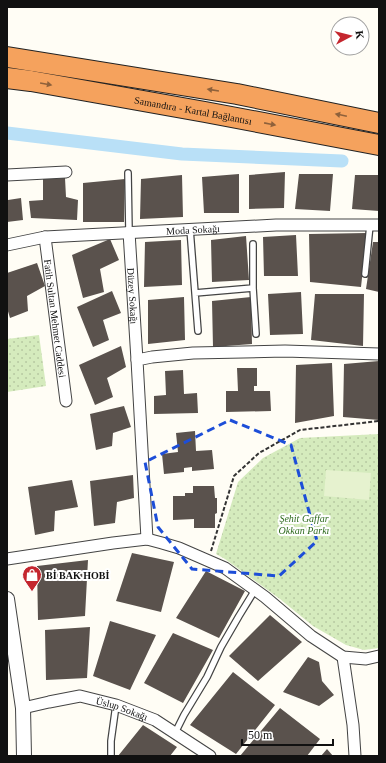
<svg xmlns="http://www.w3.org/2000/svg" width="386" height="763" font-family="Georgia,serif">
<defs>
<pattern id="park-dots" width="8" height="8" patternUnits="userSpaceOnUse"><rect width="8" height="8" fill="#d5ebbd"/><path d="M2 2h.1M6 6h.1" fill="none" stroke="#b6c8a1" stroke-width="1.8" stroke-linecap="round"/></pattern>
</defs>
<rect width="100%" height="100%" fill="#fffdf5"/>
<path fill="url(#park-dots)" d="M39,335l7,51 -39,6v-53z
M379,434v214l-15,2 -18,-5 -33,-19 -33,-27 -55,-40 -9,-5 22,-72 25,-24 37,-20z"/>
<path fill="#e6f2cf" d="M326,470l45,3 -2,27 -45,-4z"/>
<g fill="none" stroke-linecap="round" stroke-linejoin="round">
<path stroke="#b9e0f7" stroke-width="13" d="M7,133l175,21 160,7"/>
</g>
<path fill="#5a524d" d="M285,172l-1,36 -35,1v-34z
M239,174v39h-35l-2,-36z
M299,174h34l-3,37 -35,-2z
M182,175l1,42 -43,2 1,-40z
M355,175h24v36l-27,-2z
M65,178l1,19 12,3 -1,20 -46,-2 -2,-17 14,-1v-21z
M125,179l-1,43h-41v-39z
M7,196h1v4l13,-2 2,22 -16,2z
M367,233l-6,54 -51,-5 -1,-48z
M296,235l2,41h-34l-1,-39z
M246,236l3,44 -37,2 -1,-42z
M110,239l9,21 -19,9 4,23 -21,6 -11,-43z
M181,240l1,45 -38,2 1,-45z
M373,242h6v50l-13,-3z
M37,263l8,23 -18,10 1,15 -18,7 -3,-10v-35z
M112,291l9,22 -18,7 6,20 -16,7 -16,-40z
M301,292l2,42 -33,1 -2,-41z
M315,294h49l-1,52 -52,-6z
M184,297l1,43 -37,4v-44z
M251,297l1,47 -39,3 -1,-46z
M121,346l5,21 -19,11 6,19 -18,8 -16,-40z
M379,361v59l-36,-3 1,-53z
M332,363l2,53 -39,7 1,-58z
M237,368h20v18h-3v5h16l1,20 -45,1v-21h12z
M183,370l1,24 13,-1 1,20 -44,1v-18l12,-1 -1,-24z
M124,406l7,21 -18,6 -1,13 -16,4 -6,-36z
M195,431l1,20 16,-1 2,19 -22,2v-4l-8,1v4l-20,2 -2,-20 16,-2 -2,-19z
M133,475l1,23 -17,4 -2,21 -21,3 -4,-45z
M72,480l6,27 -23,4 -1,20 -19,4 -7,-48z
M193,486h21l1,12h2v15l-2,1v14h-21v-9l-21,1v-24h12v-3h8z
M132,553l42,9 -13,50 -45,-11z
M88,560l-3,56 -47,4 -1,-54z
M206,571l39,20 -26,47 -43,-20z
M270,615l32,27 -44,39 -29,-25z
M110,621l46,14 -26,55 -37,-14z
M90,627l-3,51 -41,2 -1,-50z
M173,633l40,17 -30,53 -39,-20z
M308,657l11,5 3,19 12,14 -15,11 -36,-14z
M233,672l42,33 -39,49 -46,-29z
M280,708l40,31 -13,17h-67z
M143,725l34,22 -7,9h-52z
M327,749l6,7h-12z"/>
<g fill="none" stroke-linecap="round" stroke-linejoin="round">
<g stroke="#444" stroke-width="8">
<path id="service" d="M128,173l1,59
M190,229l8,102
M253,244v44l3,46
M365,274l5,-49
M195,293l58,-5
M175,733l9,-18 23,-38 14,-30 18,-31 16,-26
M111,756v-15l5,-36"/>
</g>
<g stroke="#444" stroke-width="13">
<g id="minor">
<path d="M7,175l59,-3"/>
<path id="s1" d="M129,232l8,128"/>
<path id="s2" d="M45,237l21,164"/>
<path id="s3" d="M7,245l38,-8 231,-12h103"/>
<path d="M147,539l-10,-179 15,-3 41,-4 92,-2 94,3"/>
<path d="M7,559l106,-16 34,-4 15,4 17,5 46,20 40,29 46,39 32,21 23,2 13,-3"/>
<path d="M343,657l10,68 2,31"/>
<path id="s4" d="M23,708l26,-6 31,-6 36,9 39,15 55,36"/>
</g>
</g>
<g stroke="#444" stroke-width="16">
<path id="tertiary" d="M7,599l16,109 1,48"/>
</g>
<g stroke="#222" stroke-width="22">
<g id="motorway">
<path d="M7,57l230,37 142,29"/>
<path id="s5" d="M7,78l24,3 174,31 174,33"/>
</g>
</g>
<path stroke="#333" stroke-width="2" stroke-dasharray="4 2" stroke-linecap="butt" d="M211,551l23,-75 25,-23 41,-23 79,-9"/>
<use href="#service" stroke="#fff" stroke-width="5.5"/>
<use href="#minor" stroke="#fff" stroke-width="11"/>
<use href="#tertiary" stroke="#fff" stroke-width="14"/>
<use href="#motorway" stroke="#f5a25d" stroke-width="20"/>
</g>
<defs><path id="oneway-solid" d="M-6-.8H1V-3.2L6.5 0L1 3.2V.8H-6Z"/></defs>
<g fill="#8e613b">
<use href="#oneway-solid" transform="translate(46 84) rotate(10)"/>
<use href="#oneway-solid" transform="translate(213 90) rotate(-171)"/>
<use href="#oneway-solid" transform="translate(341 115) rotate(-168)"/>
<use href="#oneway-solid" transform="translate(270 124) rotate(11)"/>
</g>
<path fill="none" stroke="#1d4ed8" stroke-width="3" stroke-dasharray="8 5" stroke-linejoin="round" d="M230,420l61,25 26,96 -38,35 -87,-7 -34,-42 -13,-65z"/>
<defs>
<g id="shop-pin" transform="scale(1)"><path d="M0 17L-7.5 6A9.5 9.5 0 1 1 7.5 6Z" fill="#c4262e" stroke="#fff"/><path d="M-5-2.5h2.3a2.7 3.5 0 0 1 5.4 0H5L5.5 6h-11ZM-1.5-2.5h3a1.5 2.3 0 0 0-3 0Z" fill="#fff"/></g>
</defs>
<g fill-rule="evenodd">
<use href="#shop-pin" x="32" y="575"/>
</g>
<g text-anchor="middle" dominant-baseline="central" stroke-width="4" stroke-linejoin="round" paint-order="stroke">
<g font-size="10" fill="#111" stroke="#fff">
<text stroke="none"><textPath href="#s5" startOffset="189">Samandıra - Kartal Bağlantısı</textPath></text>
<text stroke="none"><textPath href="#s3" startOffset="187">Moda Sokağı</textPath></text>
<text stroke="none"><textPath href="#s1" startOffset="64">Düzey Sokağı</textPath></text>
<text stroke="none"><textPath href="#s2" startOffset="82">Fatih Sultan Mehmet Caddesi</textPath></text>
<text stroke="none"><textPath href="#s4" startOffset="102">Üslup Sokağı</textPath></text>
</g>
<g font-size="10" font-style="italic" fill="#2f6b1f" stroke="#fff">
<text x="304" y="518">Şehit Gaffar<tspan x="304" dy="12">Okkan Parkı</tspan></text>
</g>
<g font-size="10" font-weight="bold" fill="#111" stroke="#fff" text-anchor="start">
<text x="46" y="575">Bİ BAK HOBİ</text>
</g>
</g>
<rect width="386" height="763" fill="none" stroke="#111111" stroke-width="16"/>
<g transform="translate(350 36) rotate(83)"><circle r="19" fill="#ffffff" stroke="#a0a0a0"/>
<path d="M0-3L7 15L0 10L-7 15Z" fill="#c4262e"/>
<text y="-6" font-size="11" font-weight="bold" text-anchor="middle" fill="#111111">K</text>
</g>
<path d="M242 739v6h91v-6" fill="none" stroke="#111111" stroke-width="2"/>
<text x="248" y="739" font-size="12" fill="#111111" stroke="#ffffff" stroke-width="3" paint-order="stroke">50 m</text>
</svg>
